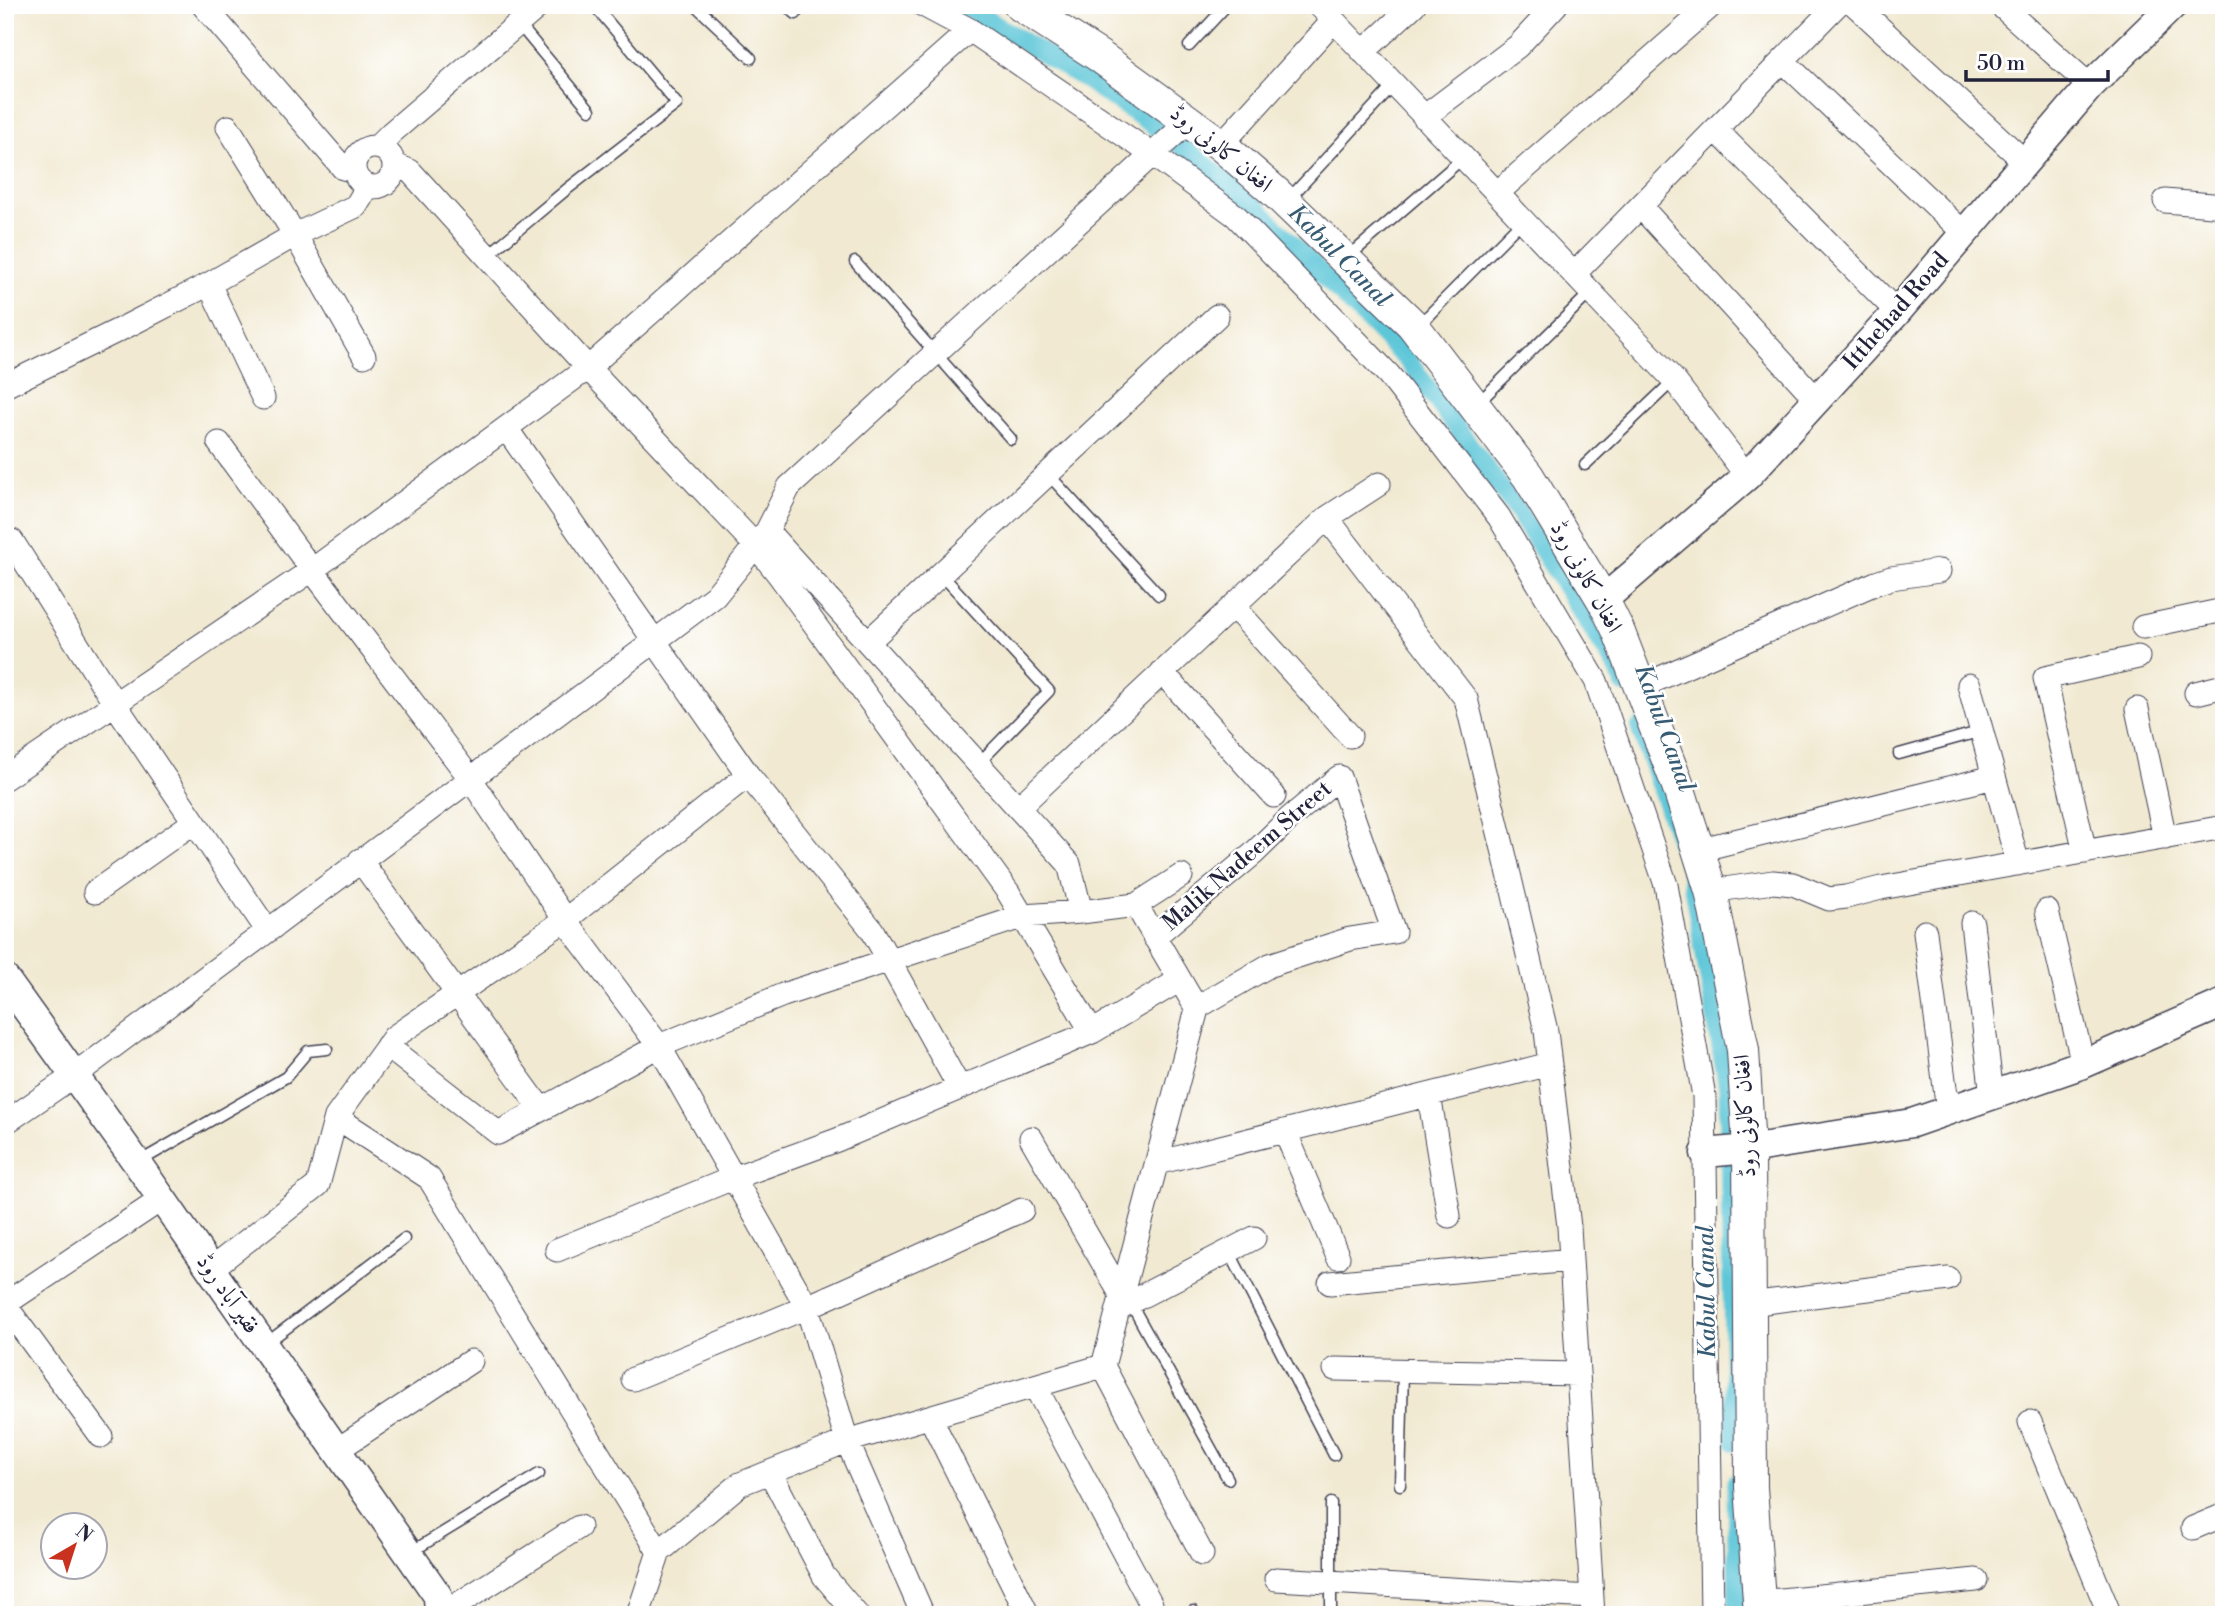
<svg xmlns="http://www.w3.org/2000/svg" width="2229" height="1620" font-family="'Libre Bodoni',Amiri,serif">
<rect width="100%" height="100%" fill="#fff"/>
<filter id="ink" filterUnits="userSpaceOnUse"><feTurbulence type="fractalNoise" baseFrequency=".0143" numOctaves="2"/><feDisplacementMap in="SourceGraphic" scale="14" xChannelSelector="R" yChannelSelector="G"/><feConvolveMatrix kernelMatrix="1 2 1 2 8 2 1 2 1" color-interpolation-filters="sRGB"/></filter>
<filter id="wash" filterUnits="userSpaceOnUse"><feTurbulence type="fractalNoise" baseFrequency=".00686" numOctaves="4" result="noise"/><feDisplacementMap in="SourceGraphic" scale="28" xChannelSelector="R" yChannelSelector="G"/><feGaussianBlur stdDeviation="1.57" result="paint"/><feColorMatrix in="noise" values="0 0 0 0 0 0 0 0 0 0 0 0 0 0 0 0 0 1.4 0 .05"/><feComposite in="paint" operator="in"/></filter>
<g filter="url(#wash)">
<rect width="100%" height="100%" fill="#f1e9d1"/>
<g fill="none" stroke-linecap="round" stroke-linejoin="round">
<path stroke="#5dc6d8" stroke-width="19" d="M963,5l122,74 83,56 82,66 158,160 109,149 102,161 5,13
M1640,728l50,142 38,218 7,354
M1736,1483l2,132"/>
</g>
</g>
<g filter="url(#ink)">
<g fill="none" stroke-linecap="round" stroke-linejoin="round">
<g stroke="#414052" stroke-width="13">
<path id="service" d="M695,5l56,53
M785,5l11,9
M518,23l72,87
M1189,46l38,-41
M1288,200l106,-115
M487,256l79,-66 111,-86 -83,-99
M1347,258l116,-100
M855,262l156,177
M1419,325l104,-105
M1478,403l113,-111
M1585,465l89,-85
M1048,474l111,121
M941,574l108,117 -71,73
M1899,754l83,-23
M137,1163l149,-86 22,-26 19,-2
M1229,1251l105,204
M1130,1302l98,177
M264,1345l140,-106
M1400,1485l3,-114
M1331,1503v112
M411,1552l128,-78
M1193,1611l1,4"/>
</g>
<g stroke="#414052" stroke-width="25">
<path id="minor" d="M203,5l140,163 11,3
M923,5l47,25 183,125 83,61 153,159 110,142 97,164 70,204 38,211 8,519
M1319,5l355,375 73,96
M1855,5l169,156
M2000,5l90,81
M1363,52l51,-47
M1783,61l181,172
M1424,117l94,-71 38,-41
M228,127l67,108 69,121
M1716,130l181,182
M1221,145l112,-124
M378,146l13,-13 149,-128
M354 167a20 20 0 1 1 40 0a20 20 0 1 1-40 0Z
M395,165l15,6 178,197 168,178 23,29 229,317 84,140
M1497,193l215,-188
M2165,201l59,5
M1641,207l176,193
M1574,274l263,-269
M209,284l54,114
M5,386l124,-61 80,-41 86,-49 61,-29 12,-20
M506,428l242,347 124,155 87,157
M219,443l93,127 158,208 95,142 94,126 148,261 40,134 76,174
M1327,518l139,181 38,154 42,178 23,196 24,388
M767,531l302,333 12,48
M12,541l103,163 152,226
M1233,606l117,130
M2143,627l81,-17
M868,642l349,-326
M1162,672l112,124
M1969,685l49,179
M1640,687l236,-104 15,-5 48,-7
M2196,693l28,-7
M2137,709l28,129
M5,778l307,-208 276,-202 382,-338
M1018,808l309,-290 52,-34
M1698,850l296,-73
M2085,852l-40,-174 93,-21
M360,860l181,249
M1711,891l62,-9 20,2 36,15 17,-2 35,-9 343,-61
M95,892l99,-70
M2047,911l36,153
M1972,923l20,173
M1925,932l23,179
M1154,937l99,-83 38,-37 48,-40 55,155 -44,7 -80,26 -74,43
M387,1046l111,87 161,-87 124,-51 241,-79 57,-4 55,-7 45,-29
M1429,1095l20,121
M336,1117l93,61 230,374
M5,1123l70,-48 640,-479 52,-65 22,-44 400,-366
M1285,1131l53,126
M1031,1138l91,158
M1157,1163l393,-99
M557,1250l176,-72 104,-38 255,-108 88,-52
M211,1269l107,-84 18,-68 58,-80 171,-117 183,-145
M1330,1283l241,-23
M5,1304l157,-105
M1750,1304l198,-25
M5,1305l96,131
M1119,1308l135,-70
M1103,1366l99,188
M1335,1369l243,5
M633,1379l174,-72 215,-97
M1035,1386l116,218
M930,1417l98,198
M2030,1422l80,193
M337,1450l134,-89
M770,1472l54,104 33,39
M2193,1528l31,-13
M1276,1579l316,18
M1760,1602l216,-22
M441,1615l138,-88
M638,1615l21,-63 81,-68 107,-43 256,-75 94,-357 -61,-104"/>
</g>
<g stroke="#414052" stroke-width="31">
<path id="tertiary" d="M1603,600l144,-124 150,-164 193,-226 83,-81
M5,979l132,184 301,433 1,19
M1705,1153l44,-4 163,-26 171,-59 141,-61"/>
</g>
<g stroke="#414052" stroke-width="34">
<path id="secondary" d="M1020,5l79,51 122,89 54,47 137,132 116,152 75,124 15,30 60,156 33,105 32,159 6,99 2,338 9,128"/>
</g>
<use href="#service" stroke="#fff" stroke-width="10"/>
<use href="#minor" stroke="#fff" stroke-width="23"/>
<use href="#tertiary" stroke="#fff" stroke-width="28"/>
<use href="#secondary" stroke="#fff" stroke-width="32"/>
</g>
</g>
<g text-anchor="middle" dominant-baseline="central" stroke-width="5" stroke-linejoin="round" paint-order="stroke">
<g font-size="23" fill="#22223b" stroke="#fff">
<text transform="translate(1221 149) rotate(39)">افغان کالونی روڈ</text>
<text transform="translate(1896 311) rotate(-49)">Itthehad Road</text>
<text transform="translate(1586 577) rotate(61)">افغان کالونی روڈ</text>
<text transform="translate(1247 856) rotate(-41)">Malik Nadeem Street</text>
<text transform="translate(1745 1116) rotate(-93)">افغان کالونی روڈ</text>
<text transform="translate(228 1294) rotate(55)">فقیر آباد روڈ</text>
</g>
<g font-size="24" font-style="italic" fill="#375b72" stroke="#fff">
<text transform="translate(1339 256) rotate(45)">Kabul Canal</text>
<text transform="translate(1664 728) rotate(70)">Kabul Canal</text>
<text transform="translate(1707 1292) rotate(-91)">Kabul Canal</text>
</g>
</g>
<rect width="2229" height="1620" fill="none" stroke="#fff" stroke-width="28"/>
<g transform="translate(74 1546) rotate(39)"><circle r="33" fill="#ffffff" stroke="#a7a7b1" stroke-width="2"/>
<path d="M0-5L12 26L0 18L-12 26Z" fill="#c8321e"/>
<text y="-10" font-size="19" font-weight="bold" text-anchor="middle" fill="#22223b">N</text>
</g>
<path d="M1966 70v10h142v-10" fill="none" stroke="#22223b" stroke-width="3.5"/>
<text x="1977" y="70" font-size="21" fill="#22223b" stroke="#ffffff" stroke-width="5" paint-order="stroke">50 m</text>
</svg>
